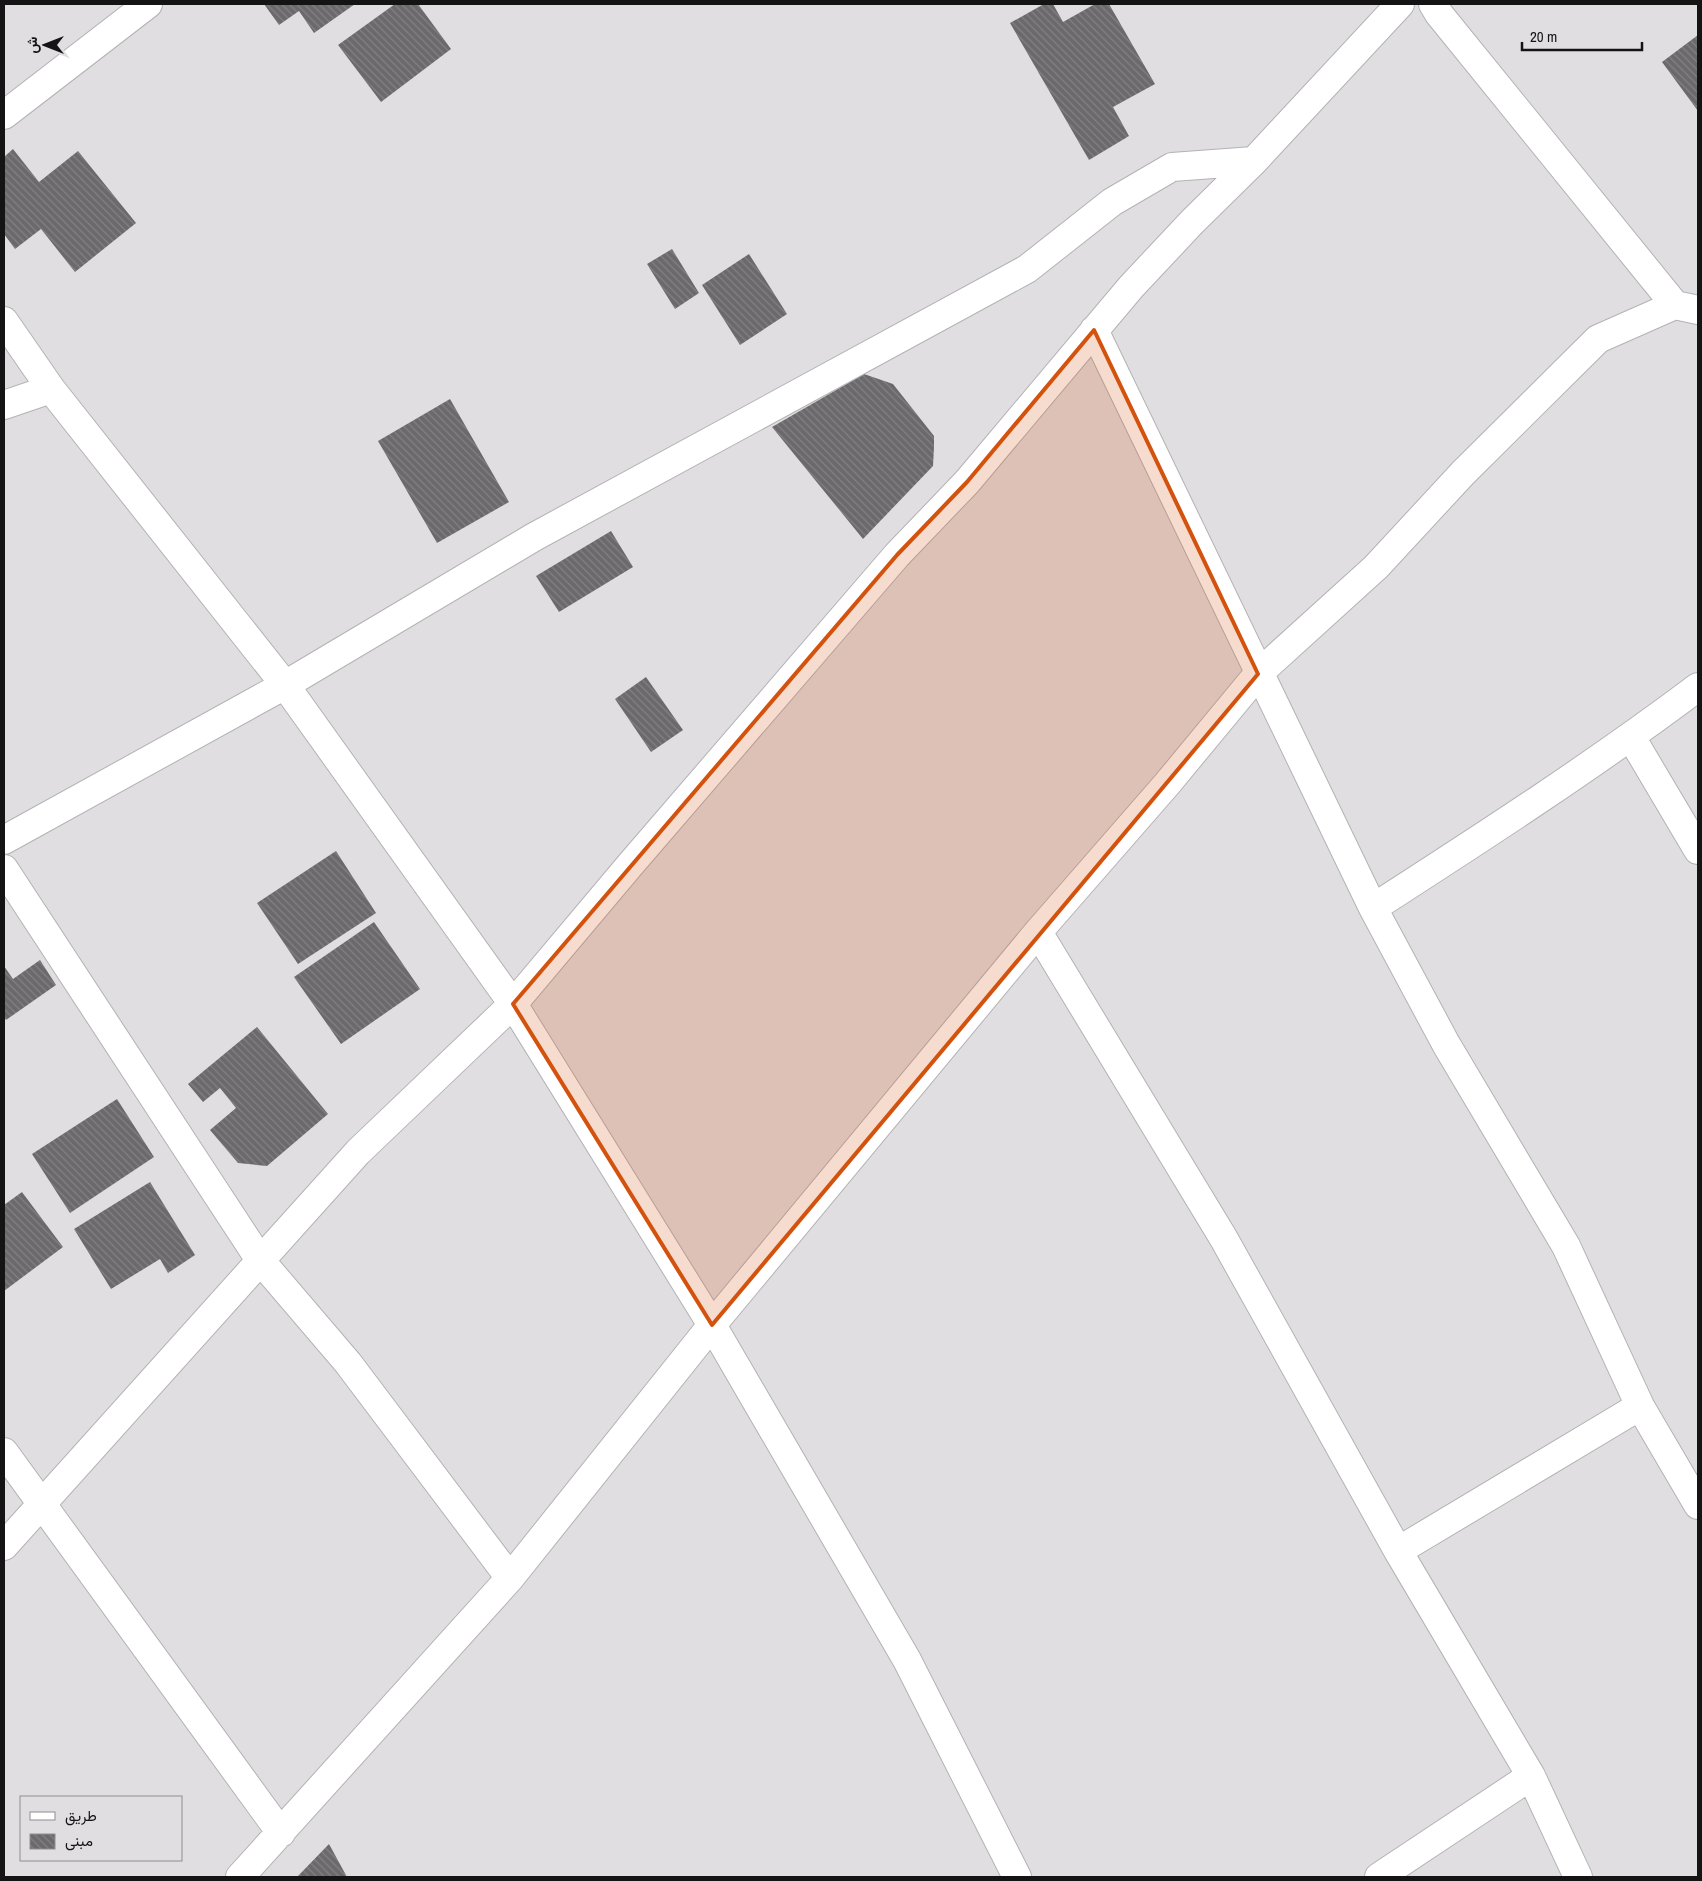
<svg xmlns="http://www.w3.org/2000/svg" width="1702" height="1881" font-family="'Archivo Narrow',Vazirmatn,sans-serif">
<defs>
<pattern id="building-back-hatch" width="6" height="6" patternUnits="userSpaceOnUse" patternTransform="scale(1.25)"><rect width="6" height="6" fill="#6b696c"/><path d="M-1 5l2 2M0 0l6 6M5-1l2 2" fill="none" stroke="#828183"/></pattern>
</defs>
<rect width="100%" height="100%" fill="#e0dee1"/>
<path fill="url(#building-back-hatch)" d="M264,4h91l-41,29 -15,-22 -20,14z
M395,4h23l33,45 -70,53 -43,-57z
M1044,4h9l10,18 32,-18h14l46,80 -42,23 16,29 -40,24 -79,-137z
M1698,35v76l-36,-49z
M13,149l26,33 39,-31 58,72 -61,49 -34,-43 -26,20 -11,-15v-77z
M672,249l27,44 -24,16 -28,-45z
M749,254l38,60 -47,31 -38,-60z
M864,374l29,10 41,52v11l-1,19 -70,73 -91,-112z
M450,399l59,103 -72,41 -59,-102z
M611,531l22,36 -74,45 -23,-36z
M646,677l37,53 -32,22 -36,-53z
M336,851l40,62 -78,51 -41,-61z
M374,922l46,67 -79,55 -47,-67z
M40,960l16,25 -50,35 -2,-3v-51l9,13z
M257,1027l71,87 -61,52 -29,-3 -28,-33 26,-22 -16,-20 -17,14 -15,-18z
M117,1099l37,58 -84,56 -38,-59z
M150,1182l45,73 -27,18 -8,-14 -49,30 -37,-60z
M22,1192l41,55 -59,44v-86z
M329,1844l18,33h-50z"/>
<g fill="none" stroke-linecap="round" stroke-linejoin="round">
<g stroke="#b3b2b4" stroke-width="30">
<path id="minor" d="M1433,4l6,10 236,291
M4,115l144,-111
M4,321l47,68 234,296 228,319 199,321 195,335 110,217
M1094,330l279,578 73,136 120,202 74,160 58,99
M4,405l47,-16
M1631,737l67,113
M4,840l281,-155 249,-148 493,-268 85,-67 60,-35 82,-6 146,-157
M4,869l256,391 88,103 162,215
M1373,908c110,-71 220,-142 325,-221
M1038,932l186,307 174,312 133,225 47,101
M4,1452l277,381
M4,1546l354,-394 155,-148 117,-139 267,-310 70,-73 164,-195 61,-65 62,-61
M1398,1551l242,-145
M240,1877l270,-299 202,-253 326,-393 129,-148 91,-110 118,-107 87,-94 135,-134 77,-34 23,5
M1379,1877l152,-101"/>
</g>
<use href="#minor" stroke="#fff" stroke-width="28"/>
</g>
<path fill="#d3520d" fill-opacity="0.2" stroke="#d3520d" stroke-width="4" stroke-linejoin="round" d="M1094,330l164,344 -546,651 -199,-321 384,-449 70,-73z"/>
<rect width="1702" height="1881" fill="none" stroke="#141415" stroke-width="10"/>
<rect x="20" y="1796" width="162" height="65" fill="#e0dee1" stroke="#8e8d8f"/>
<rect x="30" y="1812" width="25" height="8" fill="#ffffff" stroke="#8e8d8f"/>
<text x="65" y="1821" font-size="15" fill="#141415">طريق</text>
<rect x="30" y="1834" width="25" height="15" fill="url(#building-back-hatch)" stroke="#8e8d8f"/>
<text x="65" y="1846" font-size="15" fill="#141415">مبنى</text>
<g transform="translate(45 45) rotate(270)" stroke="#e0dee1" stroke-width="4" paint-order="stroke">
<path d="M0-4L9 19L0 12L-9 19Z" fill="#141415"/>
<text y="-8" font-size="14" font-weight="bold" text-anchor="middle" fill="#141415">ش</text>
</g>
<path d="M1522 42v8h120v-8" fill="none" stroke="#141415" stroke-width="2.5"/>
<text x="1530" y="42" font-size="15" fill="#141415" stroke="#e0dee1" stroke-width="4" paint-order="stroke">20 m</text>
</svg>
